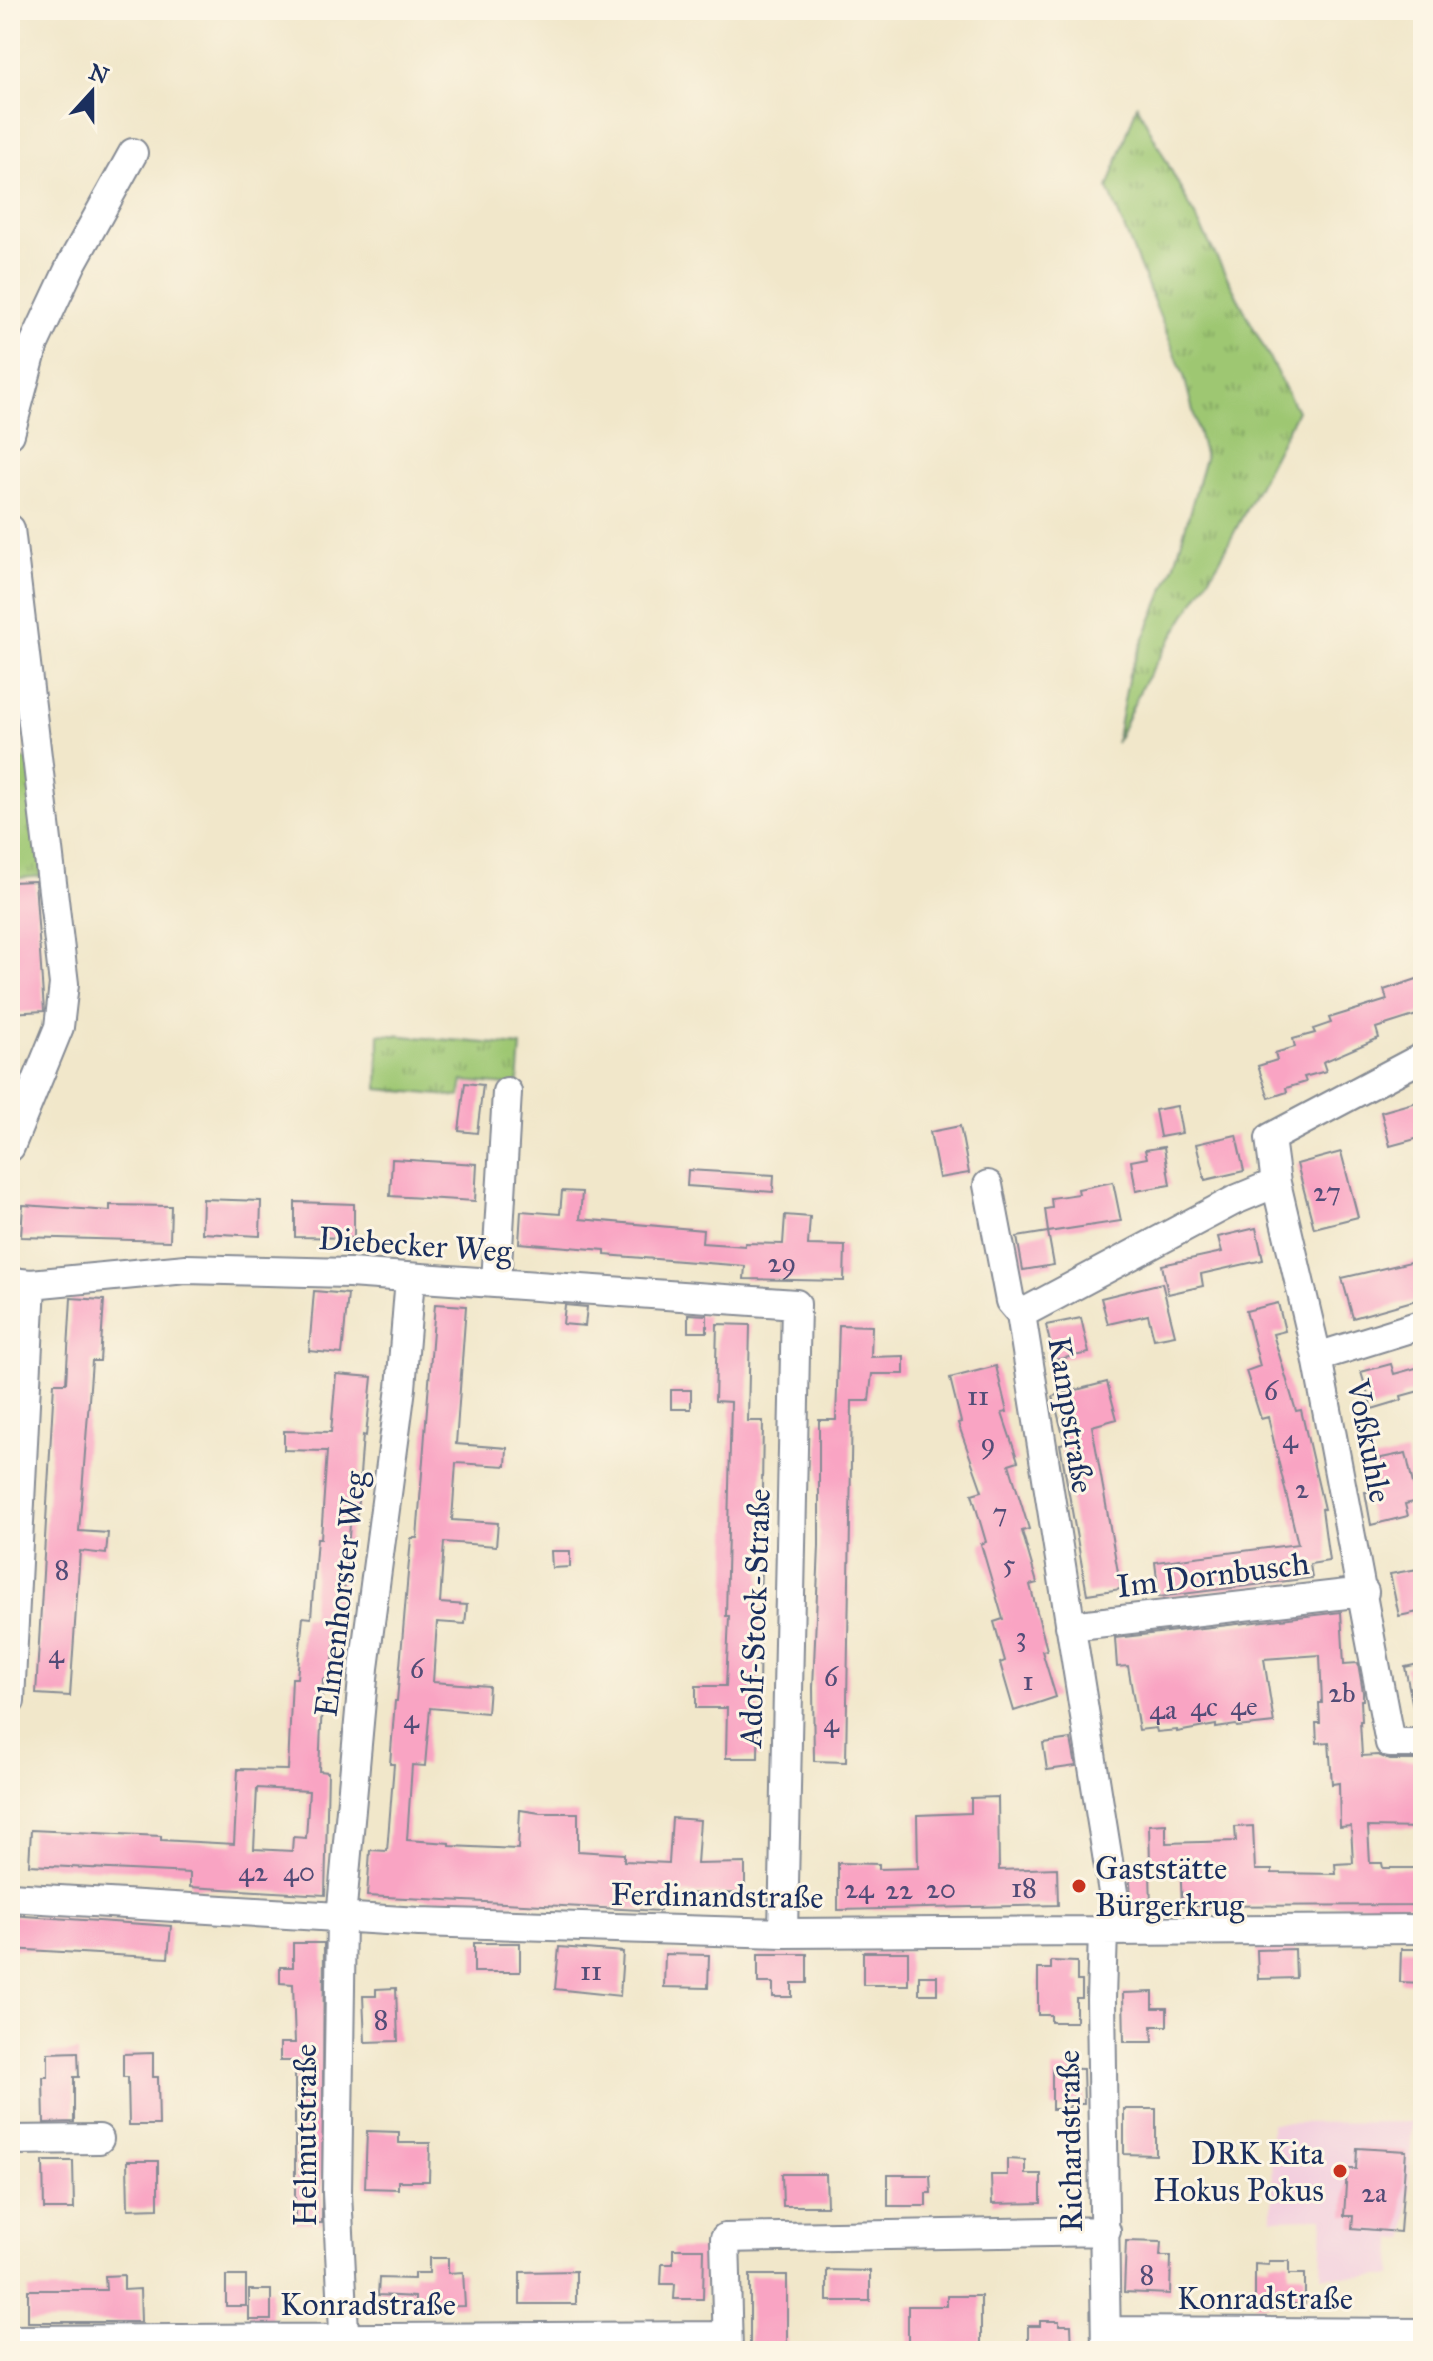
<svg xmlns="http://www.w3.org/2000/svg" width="1433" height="2361" font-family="'IM FELL Great Primer',serif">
<defs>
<pattern id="grass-tufts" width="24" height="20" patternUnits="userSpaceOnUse" patternTransform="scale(2)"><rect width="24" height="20" fill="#9ec772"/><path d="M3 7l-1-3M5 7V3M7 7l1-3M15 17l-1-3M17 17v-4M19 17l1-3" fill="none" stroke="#80a261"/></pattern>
</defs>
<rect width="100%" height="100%" fill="#fcf5e5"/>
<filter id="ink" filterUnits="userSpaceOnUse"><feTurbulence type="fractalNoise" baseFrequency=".0125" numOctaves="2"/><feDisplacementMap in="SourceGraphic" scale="16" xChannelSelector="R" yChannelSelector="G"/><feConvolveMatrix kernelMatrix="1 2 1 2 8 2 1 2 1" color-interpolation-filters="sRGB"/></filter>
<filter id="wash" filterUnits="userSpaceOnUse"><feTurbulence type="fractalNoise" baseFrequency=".006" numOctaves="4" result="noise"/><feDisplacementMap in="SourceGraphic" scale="32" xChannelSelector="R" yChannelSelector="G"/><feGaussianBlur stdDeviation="1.8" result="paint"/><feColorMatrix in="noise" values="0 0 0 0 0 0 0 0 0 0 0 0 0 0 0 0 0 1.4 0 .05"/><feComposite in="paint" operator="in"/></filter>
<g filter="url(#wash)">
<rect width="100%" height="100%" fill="#f1e7ca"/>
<path fill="#f3cfde" d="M1412,2122l-6,117h-13l-1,37h-71l2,-58 -51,1 -1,-96z"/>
<path fill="url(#grass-tufts)" stroke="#5c7b68" stroke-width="2" d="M1137,105l160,306 -77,149 -78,126 -26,57 13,-69 46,-110 30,-106 -21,-82 -76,-188z
M10,757l19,3 14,116 -33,3z
M379,1034l142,12 -3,40 -55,-5 -3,16 -82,-8z"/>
<g id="blocks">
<path fill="#f9a4c3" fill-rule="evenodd" d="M35,881l9,130 -34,2v-131z
M1423,977v36l-47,15 3,10 -56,24 3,9 -22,6 2,5 -20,6 1,4 -18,6 -11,-32 19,-6 -2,-7 20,-6 -2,-8 22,-6 -2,-4 18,-6 -2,-5 58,-18 -3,-10z
M465,1083l18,2 -6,48 -18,-2z
M1423,1100v37l-33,9 -9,-34z
M1177,1106l5,27 -22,4 -5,-27z
M960,1126l9,47 -30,5 -9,-46z
M1236,1135l8,36 -39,9 -9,-36z
M1164,1147l6,38 -34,6 -5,-30 16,-3 -2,-8z
M1341,1152l17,65 -44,11 -17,-64z
M392,1159l85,5 -2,37 -85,-5z
M688,1170l86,5 -1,17 -86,-6z
M1113,1182l8,39 -73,11 -3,-23 7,-1 -1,-10 28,-4 -1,-5z
M562,1191l20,1 -2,27 123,11 -1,13 43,3v-3l38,1 2,-29 25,2 -2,28 37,1 -1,35 -100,-2 1,-13 -140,-11v-5l-86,-7 2,-32 39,3z
M203,1199l58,2 -1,35 -58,-3z
M295,1202l59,2v34l-59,-1z
M23,1205l87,6v-6l61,1 -1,35 -149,-4z
M1256,1228l7,32 -62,14 2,12 -35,8 -6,-29 60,-13 -4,-15z
M1048,1232l6,33 -31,5 -6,-33z
M1423,1259v39l-70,20 -11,-40z
M1162,1283l13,52 -21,4 -6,-24 -40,9 -7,-26z
M314,1291l34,3 -6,60 -33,-3z
M71,1298l33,2 -4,61h-8l-13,170 29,2 -2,21 -26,-3 -10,145 -34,-2 18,-311h12z
M1278,1303l7,28 -12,3 23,77 5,-1 23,99h-2l7,52 -19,3 2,14 -153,19 -4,-35 143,-18 -30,-127 -7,2 -15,-48 14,-5 -14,-55z
M435,1304l31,2 -10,138 51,4 -1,18 -50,-3 -4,57 46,3 -2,23 -52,-4 -4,61 27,2 -2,19 -28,-2 -4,60 56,4 -2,27 -57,-5 -5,58 -13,-1 -5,75 43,3v3l68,3 2,-39 20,3h38v38l46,3v7l45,2 3,-45 28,2 -3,44 48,-1v30l-84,1 -1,17 -293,-15 3,-46 17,1 7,-87h-4l5,-63h2l14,-163h6z
M565,1305l22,2 -2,19 -22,-2z
M688,1314l19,1v17h-19z
M1081,1318l8,35 -35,7 -8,-35z
M717,1324l33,1 -2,96h15l-5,337h-32l1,-50h-31v-22h30l3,-70h-3l5,-214 -16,-1z
M839,1325l33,1 -1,31 33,-1v18h-32l-3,27h-17l-6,361 -32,-1 -1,-73 6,-142v-126h17z
M1391,1364l3,10 29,-8v24l-22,6 1,4 -30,9 -11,-37z
M996,1366l11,46 -5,1 16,48 -9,3 20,65 -7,2 15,52 -7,2 17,65 -5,1 14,46 -42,14 -14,-48 5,-2 -11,-39 9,-3 -22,-75 5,-2 -14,-48 10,-3 -24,-68 3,-1 -11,-44z
M336,1374l36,3 -6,59 -3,-1 -6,79 -6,-1 -7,81h-4l-9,85h-8l-4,92 9,1 -3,123 -135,-8v-14l-161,-8 2,-35 130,6v4l73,4 4,-75 50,1 4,-92h5l6,-61 8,1 6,-80h4l6,-87 -43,-1v-19l47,1zM257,1788l52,3 -3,47 -13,-1 -1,14 -38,-2z
M1107,1382l10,37 -25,7 29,163 -34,5 -27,-150 5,-1 -12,-47z
M671,1390h20v19h-20z
M1406,1453l7,31 10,-3v19l-18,4 3,12 -37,9 -6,-33h4l-7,-30z
M551,1551h19v16l-18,1z
M1423,1568v43l-24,5 -9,-42z
M1341,1612l3,52 14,-1 5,29v8h-2l1,21h-2l2,35 16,-1 12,5h33v68l-55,-1 2,36h12l1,5h40v37l-241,1 -2,-44 -30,1 -1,-38 17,-1v19l70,-2 -1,-14 18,-1 2,44h17v3l64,1 -1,-10 18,-1 -2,-37 -11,1 -1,-44 -7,1 -3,-42 -12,1 -1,-20h4l-1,-20h3l-2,-48 -56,4 10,64 -37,4 -1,-2 -20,3v-3l-39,7v-2l-20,2 -1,-4 -17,2 -11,-64 -11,1 -2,-29z
M1423,1663v54h-8l-10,-50z
M1071,1739l5,27 -29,4 -4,-27z
M998,1797l1,73 58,-2 1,37 -220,5v-47l41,1v5l39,-1 -1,-53 54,-2v-15z
M1129,1873h21l1,33h-19z
M10,1915l161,11 -3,32 -158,-9z
M293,1943h31l-2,280h-27v-162h-15v-18h15l-2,-59 -13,-1v-16h13z
M474,1943h46v29h-46z
M559,1947l64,5 -3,44 -65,-7z
M1295,1949l1,29 -38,1 -1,-29z
M1401,1949h22v34l-23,-1z
M863,1952h45v33h-45z
M665,1954l44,1 -1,33 -44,-1z
M758,1954h49v29h-15v14h-19v-14h-15z
M1051,1961l26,1v19h5v17h-6v24h-25v-7h-13v-46h13z
M919,1976h18v18h-18z
M396,1988l2,53 -33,1 -2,-46h13v-7z
M1153,1992v16h14v18h-15l1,16h-29l-1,-49z
M78,2052l1,25h-5v45l-30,1 -1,-46h5v-24z
M153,2053v24h5l1,48h-30l-1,-48h-5v-23z
M1052,2068l31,1 1,35h-13l-3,5h-16z
M1124,2109h32v46l-32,-1z
M367,2131l32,1v11h31l-1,38h-31v8l-33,-1z
M1357,2148l49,3 -6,81 -48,-4 1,-12h-9l3,-47h9z
M1007,2159l18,1v14h16v29l-49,1 -1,-29h16z
M43,2161h30l1,48h-30z
M127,2161h31v47l-30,1z
M782,2174h44l1,32h-44z
M888,2175h42l1,18h-5v13h-38z
M1126,2241l35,1 -1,14h11l-1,38 -46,-2z
M673,2249h31l-1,50h-29l1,-15h-14l1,-20h11z
M429,2258h19v15l15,-1 2,34 -50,1v-10l-37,-2 1,-17 35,1v-6h15z
M1269,2261h20v13h16v30h-50v-40l14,1z
M827,2270l43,1v30h-43z
M576,2271v33h-56v-32z
M124,2275v15l16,-1 1,33h-113v-32h78l-1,-14z
M750,2275h37v76h-37z
M226,2276h20v30h-20z
M249,2290h22v30h-22z
M947,2296h34v55h-73v-45h39z
M1040,2321h19v4h12l1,26h-44v-25h12z"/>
</g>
</g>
<g filter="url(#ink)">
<use href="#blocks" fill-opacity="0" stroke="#868b94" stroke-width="2"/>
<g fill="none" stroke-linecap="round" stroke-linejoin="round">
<g stroke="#868b94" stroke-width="32">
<path id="minor" d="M10,434l24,-90 38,-81 61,-110
M10,529l54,455 -5,43 -49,120
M1276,1183l41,174 73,386h33
M988,1185l22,116 11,13
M10,1282l21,2 155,-15 163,4 447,31 -13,629
M496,1283l11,-191
M1317,1357l106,-33
M1070,1626l294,-34
M10,1701l21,-417
M10,1897l409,25 364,11 640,-4
M1103,1930l-2,69 5,352
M1119,1930l-98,-616 214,-114 41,-17 -6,-45 153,-81
M10,2140l89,-1
M1107,2331l316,2
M10,2340l717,-4
M345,2351l-8,-158 4,-275 23,-250 37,-280 9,-110
M728,2351l-3,-113 381,-7"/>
</g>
<use href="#minor" stroke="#fff" stroke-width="28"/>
</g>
</g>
<g fill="#c8321e" stroke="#fcf5e5" stroke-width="3">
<circle cx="1079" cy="1886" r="8"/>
<circle cx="1340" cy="2171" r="8"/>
</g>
<g text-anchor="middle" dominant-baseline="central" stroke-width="6" stroke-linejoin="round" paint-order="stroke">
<g font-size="28" fill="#524c77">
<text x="1327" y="1191">27</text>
<text x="782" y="1262">29</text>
<text x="1271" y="1390">6</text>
<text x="978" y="1395">11</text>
<text x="1290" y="1438">4</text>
<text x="988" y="1442">9</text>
<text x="1302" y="1488">2</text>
<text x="1000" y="1512">7</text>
<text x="1009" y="1563">5</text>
<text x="62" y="1569">8</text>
<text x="1021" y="1636">3</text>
<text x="56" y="1653">4</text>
<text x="417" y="1668">6</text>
<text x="831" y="1676">6</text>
<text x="1028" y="1680">1</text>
<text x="1342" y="1692">2b</text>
<text x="1244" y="1705">4e</text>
<text x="1204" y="1706">4c</text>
<text x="1163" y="1709">4a</text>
<text x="411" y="1718">4</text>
<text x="831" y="1722">4</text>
<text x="253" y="1871">42</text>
<text x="299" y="1871">40</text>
<text x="1024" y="1887">18</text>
<text x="859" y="1888">24</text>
<text x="941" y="1888">20</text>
<text x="899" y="1889">22</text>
<text x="591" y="1970">11</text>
<text x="381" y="2019">8</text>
<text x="1374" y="2192">2a</text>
<text x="1147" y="2274">8</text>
</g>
<g font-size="32" fill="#1b2f5e" stroke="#fcf5e5">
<text transform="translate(415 1245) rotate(4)">Diebecker Weg</text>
<text transform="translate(1071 1415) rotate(81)">Kampstraße</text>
<text transform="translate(1369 1441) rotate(79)">Voßkuhle</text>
<text transform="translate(1213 1575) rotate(-7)">Im Dornbusch</text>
<text transform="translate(341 1594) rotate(-83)">Elmenhorster Weg</text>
<text transform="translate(755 1618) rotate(-88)">Adolf-Stock-Straße</text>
<text transform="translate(717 1896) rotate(1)">Ferdinandstraße</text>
<text transform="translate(305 2135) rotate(-90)">Helmutstraße</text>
<text transform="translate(1070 2141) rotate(-91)">Richardstraße</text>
<text x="1265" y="2298">Konradstraße</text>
<text x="368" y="2304">Konradstraße</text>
</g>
<g font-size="32" fill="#1b2f5e" stroke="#fcf5e5" text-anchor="start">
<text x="1095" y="1868">Gaststätte<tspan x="1095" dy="37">Bürgerkrug</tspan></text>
<text x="1324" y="2153" text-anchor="end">DRK Kita<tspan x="1324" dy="37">Hokus Pokus</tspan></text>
</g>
</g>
<rect width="1433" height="2361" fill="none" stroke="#fcf5e5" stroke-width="40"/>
<g transform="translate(92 92) rotate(21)" stroke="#fcf5e5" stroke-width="6" paint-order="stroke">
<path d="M0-6L14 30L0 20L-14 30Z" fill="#1b2f5e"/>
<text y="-12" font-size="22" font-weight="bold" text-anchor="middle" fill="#1b2f5e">N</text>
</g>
</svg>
